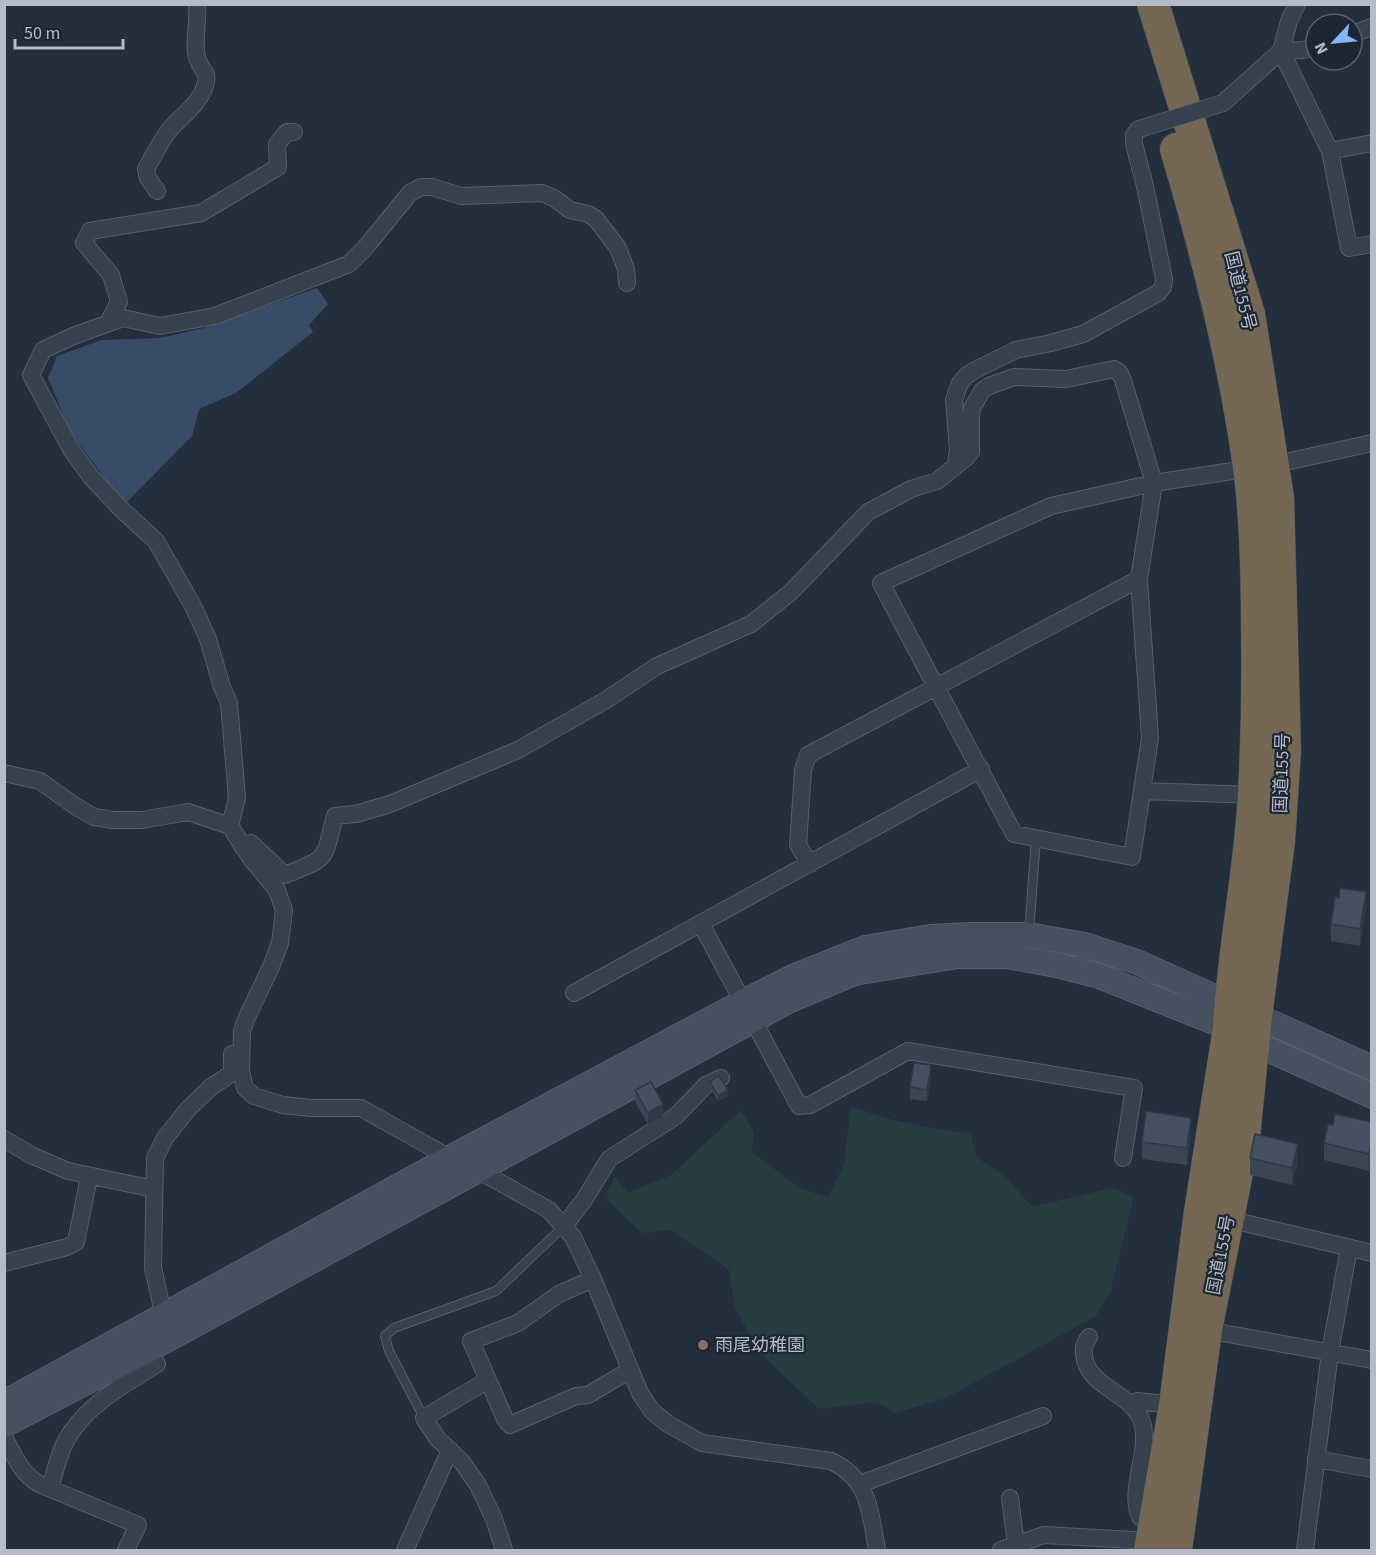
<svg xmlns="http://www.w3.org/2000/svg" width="1376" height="1555" font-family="'Source Sans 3','Noto Sans JP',sans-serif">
<rect width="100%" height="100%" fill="#242f3e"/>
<path fill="#263c3f" d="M851,1106c38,16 79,22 120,28l5,23 30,20 26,30 80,-19 22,9 -24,96 -14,23 -150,82 -51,15 -17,-11 -59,7 -60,-57 -24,-44 -6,-38 -57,-40 -30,3 -37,-35 10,-22 13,17 43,-18 70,-65 13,22 -2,20 49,37 27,8 16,-33z"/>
<path fill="#394c67" d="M317,288l11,16 -19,21 4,7 -77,61 -37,16 -7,27 -68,69 -54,-74 -22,-53 9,-22 45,-16 58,-2 44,-10z"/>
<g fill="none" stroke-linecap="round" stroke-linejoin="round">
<g stroke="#565f6c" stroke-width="10">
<path id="lane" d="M1029,933l7,-95
M424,1418l-35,-67 -4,-15 9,-8 102,-37 68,-65"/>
</g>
<g stroke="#565f6c" stroke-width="18">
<path id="street" d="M1352,34l20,-7
M1281,51l49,100 19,97 23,-4
M1281,51l22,-1 13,-4
M1223,103l58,-52 8,-30 8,-17
M1330,151l42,-8
M157,191l-9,-13 -2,-9c7,-12 13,-25 21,-36 12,-16 33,-28 38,-48 5,-14 -4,-14 -7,-25 -6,-16 1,-37 -1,-56
M108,323l11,-21 -8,-27 -27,-32 6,-12 111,-18 77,-46 -1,-23 10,-12h7
M956,464l2,-14 -4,-50 6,-17 6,-7 9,-6 41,-20 35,-7 32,-9 75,-41 5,-6 1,-8 -19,-93 -11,-42v-9l5,-6
M4,773l36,8 35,25 19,11 19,3h29l46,-8 42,14 22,34 25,30 7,20 -4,33 -9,24 -24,50 -5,14 -1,40 4,17 9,8 29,9 28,3h50l89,50 44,21 55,31 24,27 20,42 47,114 12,18 16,13 34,19 129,18c39,18 39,52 46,89
M1143,791l111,4
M230,826l7,-28 -8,-95 -7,-16 -14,-48 -15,-33 -37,-65 -35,-32 -30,-32 -20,-28 -40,-74 12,-25 30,-14 50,-18 37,8 55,-10 134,-52 16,-16 45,-55 11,-6h11l29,9 81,-3 12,5 16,12 18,4 8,5 22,29 8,21 1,14
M242,846l9,-3 34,32c45,-18 38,-14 50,-59l21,-2 34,-10 128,-54 88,-50 51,-34 94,-42 40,-32 77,-80 43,-23 26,-8 30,-24 4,-5v-37l1,-7 10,-17 7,-5 25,-9 52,2 48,-10 5,3 4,8 31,103 -15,96 11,159 -18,119 -118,-23 -133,-251 170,-77 103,-23 118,-18 100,-22
M810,864l-12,-19 5,-75 5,-15 331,-176
M701,924l42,78
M574,993l407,-224
M753,1020l46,86 11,-1 98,-54 226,37 -11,70
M4,1139l27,16 37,16 86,18
M1228,1219l144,34
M564,1226l20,-26 25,-41 67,-43 30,-31 15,-7
M4,1263l63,-16 9,-5 13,-65
M593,1279l-34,15 -41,29 -47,18 34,78 5,6 66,-29 12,-1 42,-25
M164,1317l-11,-49 2,-110 10,-20 23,-29 23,-22 21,-14v-19
M1206,1330l166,30
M1089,1337c-4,5 -6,10 -5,17 2,32 43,37 56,63 14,30 -13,70 0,100l14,5
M488,1380l-64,38 13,20 25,24 16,23 16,34 10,31
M1132,1406l5,-5 38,4
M4,1437c10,19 17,36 35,47l99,41 -12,25
M1316,1459l56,10
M860,1484l183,-68
M50,1488c6,-19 10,-41 22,-57 21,-30 55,-48 85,-67
M1010,1498l6,46
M405,1550l45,-100
M1001,1550l43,-15 107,6
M1305,1550l25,-198 19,-104"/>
</g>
<g stroke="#565f6c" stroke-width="26">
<path id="secondary" d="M4,1403l446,-245 293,-156 52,-26 70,-28 65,-11 41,-2h57l57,10 52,17 235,106
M4,1425l144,-75 640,-349 66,-28 103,-17h50l49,9 43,11 130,52 25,15 118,53"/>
</g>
<g stroke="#434c59" stroke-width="33">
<path id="highway" d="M1153,4l96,310 29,184 7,252 -6,91 -23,175 -12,121 -38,193 -30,220
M1150,1550l25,-145 25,-193 29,-184c4,-78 21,-156 25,-234 3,-56 4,-112 3,-168 0,-53 -1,-106 -8,-159 -15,-108 -42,-214 -73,-318"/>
</g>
<use href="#lane" stroke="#38414e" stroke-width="8"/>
<use href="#street" stroke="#38414e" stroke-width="16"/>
<use href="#secondary" stroke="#465061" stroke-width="24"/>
<use href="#highway" stroke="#746855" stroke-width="32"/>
<g stroke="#565f6c" stroke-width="18" stroke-linecap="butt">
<path id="street-bridge" d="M1139,129l84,-26"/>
</g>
<use href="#street-bridge" stroke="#38414e" stroke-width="16"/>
</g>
<path fill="#3b4654" d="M1366,909l-6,37 -29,-5v-17z
M931,1076l-4,25 -17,-2v-12z
M710,1082l18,14 -10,5 -8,-13z
M635,1090l28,26 -15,8 -13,-22z
M1371,1122l-2,49 -45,-11v-17l9,-18z
M1191,1135l-4,30 -45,-6v-17z
M1250,1158l48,3 -6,24 -42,-10z"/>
<path fill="#303945" d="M1366,892v17l-6,37v-17z
M931,1065v11l-4,25v-11z
M728,1090v6l-10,5v-5z
M663,1104v12l-15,8v-11z
M1191,1118v17l-4,30v-17z
M1298,1144v17l-6,24v-17z
M1371,1144v17l-2,10v-17z"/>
<path fill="#455162" stroke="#303945" stroke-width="1.5" d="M1340,888l26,4 -6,37 -29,-5 4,-27 4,1z
M914,1063l17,2 -4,25 -17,-3z
M719,1076l9,14 -10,6 -8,-14z
M651,1082l12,22 -15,9 -13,-23z
M1146,1111l45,7 -4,30 -45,-6z
M1335,1114l36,8v22l-2,10 -45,-11 4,-19 5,1z
M1255,1134l43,10 -6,24 -42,-10z"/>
<circle fill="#8d6e63" stroke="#1d2633" stroke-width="2" cx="703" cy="1345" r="6"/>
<g text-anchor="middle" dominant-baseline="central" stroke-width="4.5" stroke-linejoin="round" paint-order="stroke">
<g font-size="18" fill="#b4bcc9" stroke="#1d2633">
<text transform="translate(1240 291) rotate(76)">国道155号</text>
<text transform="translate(1282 773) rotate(-88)">国道155号</text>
<text transform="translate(1221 1255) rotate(-79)">国道155号</text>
</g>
<g font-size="18" fill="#b4bcc9" stroke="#1d2633" text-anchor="start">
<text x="715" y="1345">雨尾幼稚園</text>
</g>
</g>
<rect width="1376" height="1555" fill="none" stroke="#b4bcc9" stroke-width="12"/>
<g transform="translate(1334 42) rotate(244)"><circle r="28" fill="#1d2633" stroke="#59626f" stroke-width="1.5"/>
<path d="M0-4.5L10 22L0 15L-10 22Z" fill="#8ab4f8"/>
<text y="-9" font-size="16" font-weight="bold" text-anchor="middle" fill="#b4bcc9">N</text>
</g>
<path d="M15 39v9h108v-9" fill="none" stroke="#b4bcc9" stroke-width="3"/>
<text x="24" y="39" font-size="18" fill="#b4bcc9" stroke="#1d2633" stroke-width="4.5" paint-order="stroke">50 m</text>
</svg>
